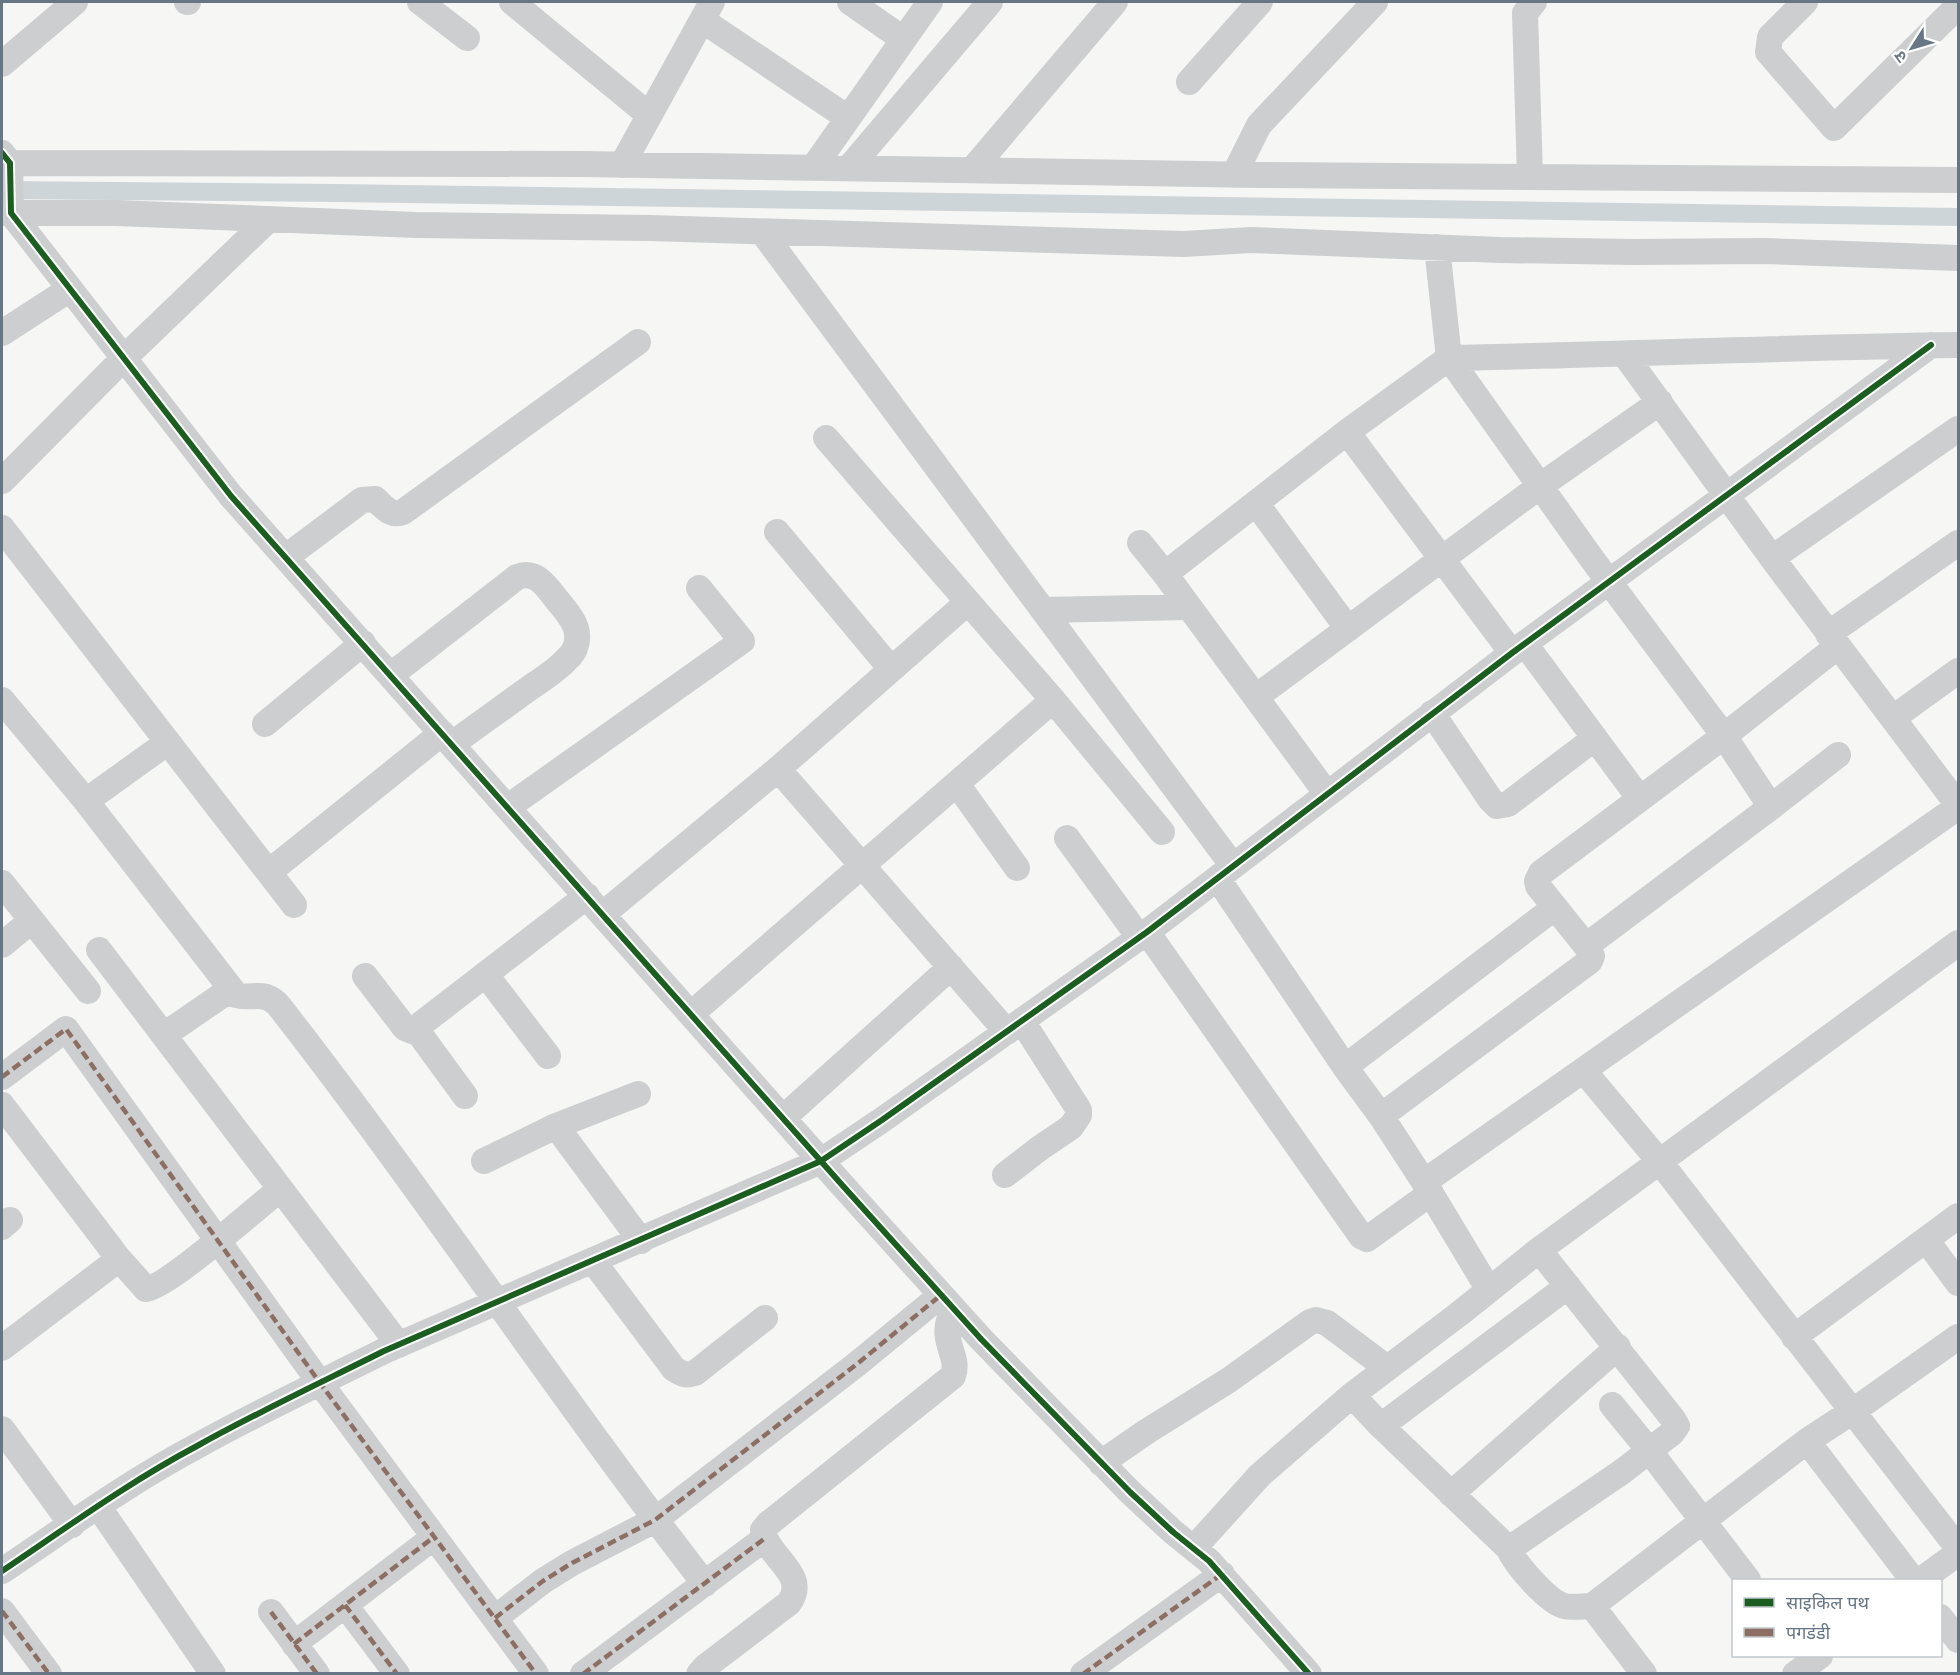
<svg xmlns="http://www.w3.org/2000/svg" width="1960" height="1675" font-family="Helvetica,'Noto Sans Devanagari',sans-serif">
<rect width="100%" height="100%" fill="#f6f6f5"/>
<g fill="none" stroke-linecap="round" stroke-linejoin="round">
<path stroke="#ced5d8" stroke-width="18" d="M2,190l333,3 1623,24"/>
<path stroke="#cccecf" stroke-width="26" d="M187,2h1
M420,2l47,36
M512,2l137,113
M850,2l53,37
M1805,2l-35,35 -2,15 66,76 124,-122
M702,20l146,98
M2,64l73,-62
M1189,82l71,-80
M2,153l8,10 1,50 220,283 612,690 138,153 149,153 43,40 36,29 100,113
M2,163l580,1 678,11 698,5
M622,165l90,-163
M813,168l117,-166
M849,168l141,-166
M972,170l143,-168
M1234,175l25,-50 116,-123
M1530,177l-5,-164 9,-11
M2,213h114l300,12 234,3 534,16 67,-4 249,10 134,2 129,-1 195,7
M763,233l470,633
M1437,247l12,111c170,-3 340,-11 509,-13
M2,333l68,-44
M1625,355l147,203
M1958,429l-186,129 186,247
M1347,432l165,221
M826,438l227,262 109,132
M2,481l122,-123 145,-139
M1256,503l92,126
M2,528l292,377
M777,532l114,137
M1140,543l25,31 162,220
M286,557l76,-57 13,-1c9,8 16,18 28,13l235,-170
M1165,574l182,-142 102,-74 143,201 132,177 47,71
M1043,610l146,-3
M1828,634l130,-91
M1525,644l115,155
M391,675l126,-98c17,-7 27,6 37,19 8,11 23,25 23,39 1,9 -3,18 -10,24 -10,11 -24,20 -36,28 -26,19 -53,38 -79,57
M1256,697l284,-211 120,-84
M2,700l84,101 150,194c18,5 28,-6 43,11 147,188 279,389 426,578
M1432,713l58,86 7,7 11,-2 87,-66
M1893,718l65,-47
M265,724l98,-81
M778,769l229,263
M957,784l60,84
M86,801l82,-59
M508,807l234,-166 -43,-53
M1067,838l72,99
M269,872l173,-139
M1218,879l127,188 36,49 43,66 65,108
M2,883l86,108
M603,914l175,-145 190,-167
M1147,932l214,304 6,3 64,-46
M2,945l29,-24
M1586,946l185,-139 67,-52
M99,950l300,395
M486,975l62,81
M365,976l40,52 7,3 175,-135
M691,1014l362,-314
M416,1029l49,67
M164,1035l67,-46
M1345,1067l209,-159
M1584,1071l76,91 298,386
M2,1077l64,-48 254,354 216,291
M2,1105l117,154 27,30c20,-1 113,-83 134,-100
M1381,1116l209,-155 2,-5 -2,-5 -52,-65 -1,-5 4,-8 183,-137 114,-90
M783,1118l168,-151
M556,1126l85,115
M484,1161l72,-35 82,-32
M1005,1175l35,-27 31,-21 8,-12v-5l-57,-89
M1424,1182l534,-375
M2,1227l8,-7
M1927,1241l31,42
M593,1261l81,108c8,5 12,7 21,4l70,-55
M1794,1337l164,-121
M2,1348l117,-89
M1352,1395l29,31 128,123c6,15 39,53 55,57 8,2 20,0 28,0
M1612,1405l36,44 100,131
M1381,1426l187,-140
M2,1429l70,96
M1807,1441l106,139
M1101,1463l45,-31 83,-52 81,-58 6,-2 11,3 60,45
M1451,1494l167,-147
M98,1506l115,168
M1194,1548l66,-73 92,-80 107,-81 80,-64 419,-307
M1509,1549l114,-78 49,-38 5,-7 -4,-7 -134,-169
M2,1571c64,-43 127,-89 195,-125 61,-34 125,-64 187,-95l437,-190 61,-41 265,-188 365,-279 419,-308
M1921,1580l37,-27
M345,1605l52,69
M2,1611l47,63
M271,1612l46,62
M1940,1617l18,23
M495,1618l48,-37 29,-18 83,-43 202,-156 84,-69
M294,1644l140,-107
M583,1674l181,-135
M699,1674l6,-7 84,-64c21,-29 -23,-46 -26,-73l5,-6 185,-148c8,-22 -17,-36 1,-67
M1083,1674l139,-100
M1644,1674l-52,-68 215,-165 46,-30 105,-74
M1795,1674l25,-18"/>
<path stroke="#8d6e63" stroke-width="4.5" stroke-dasharray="9 4.5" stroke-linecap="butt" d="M2,1077l64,-48 254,354 216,291
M345,1605l52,69
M2,1611l47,63
M271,1612l46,62
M495,1618l48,-37 29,-18 83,-43 202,-156 84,-69
M294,1644l140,-107
M583,1674l181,-135
M1083,1674l139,-100"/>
<g stroke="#fff" stroke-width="10">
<path id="cycleway" d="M2,153l8,10 1,50 220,283 612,690 138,153 149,153 43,40 36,29 100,113
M2,1571c64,-43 127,-89 195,-125 61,-34 125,-64 187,-95l437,-190 61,-41 265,-188 365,-279 419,-308"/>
</g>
<use href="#cycleway" stroke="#1b5e20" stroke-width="6"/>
</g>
<rect width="1960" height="1675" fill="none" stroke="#667685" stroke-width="6"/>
<rect x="1732" y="1579" width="210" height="78" fill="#ffffff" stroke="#c2c8ce" stroke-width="1.5"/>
<rect x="1744" y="1598" width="30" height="9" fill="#1b5e20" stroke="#c2c8ce" stroke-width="1.5"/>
<text x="1786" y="1609" font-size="18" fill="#667685">साइकिल पथ</text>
<rect x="1744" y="1628" width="30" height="9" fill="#8d6e63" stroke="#c2c8ce" stroke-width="1.5"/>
<text x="1786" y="1639" font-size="18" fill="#667685">पगडंडी</text>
<g transform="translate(1912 48) rotate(233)" stroke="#ffffff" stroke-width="4.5" paint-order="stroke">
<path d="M0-4.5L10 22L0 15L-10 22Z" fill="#667685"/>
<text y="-9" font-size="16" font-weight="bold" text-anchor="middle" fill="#667685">उ</text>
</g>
</svg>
